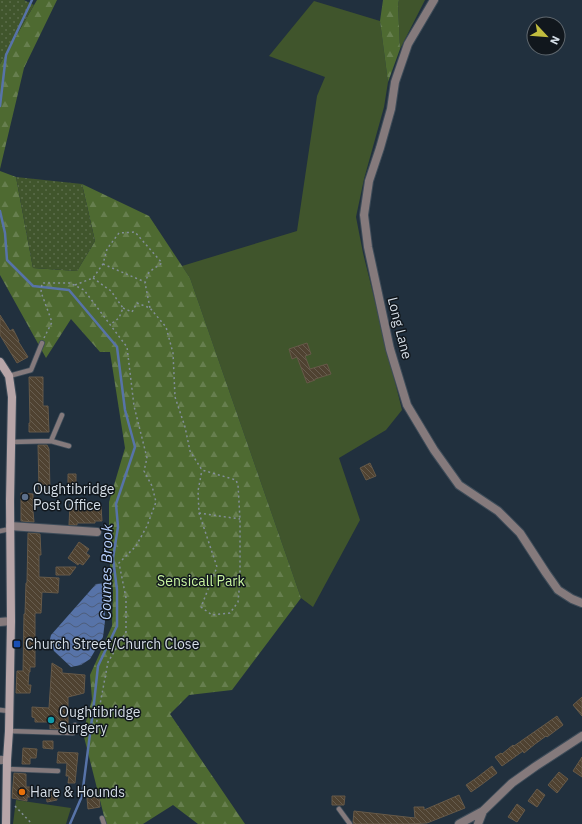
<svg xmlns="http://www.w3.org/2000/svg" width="582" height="824" font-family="'IBM Plex Sans',sans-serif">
<defs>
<pattern id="forest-firs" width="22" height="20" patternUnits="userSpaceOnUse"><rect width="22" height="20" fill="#4e6a31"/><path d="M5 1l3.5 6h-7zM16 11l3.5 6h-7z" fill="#677f4f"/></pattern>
<pattern id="garden-dots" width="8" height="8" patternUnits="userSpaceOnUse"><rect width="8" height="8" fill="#40552c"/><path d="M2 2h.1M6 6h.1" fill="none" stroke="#5b6d4b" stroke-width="1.8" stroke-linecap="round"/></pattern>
<pattern id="water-waves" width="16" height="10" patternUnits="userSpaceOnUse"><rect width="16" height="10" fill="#5773a8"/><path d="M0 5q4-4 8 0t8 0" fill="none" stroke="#4d5d7b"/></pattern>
<pattern id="building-back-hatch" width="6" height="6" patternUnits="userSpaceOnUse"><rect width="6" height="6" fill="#4f4231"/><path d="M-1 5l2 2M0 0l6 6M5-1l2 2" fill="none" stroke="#675d4f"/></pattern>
</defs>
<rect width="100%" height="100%" fill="#21303e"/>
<path fill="#40552c" d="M399,0h26l-25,49 -2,-45z
M314,1l66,20 8,61 -4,25 -20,72 -8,38 7,36 39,157 -16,20 -47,28 21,62 -47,87 -12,-9 -111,-320 -8,-12 115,-35 20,-135 8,-19 -56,-21z
M16,800l55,8 -5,16h-53z"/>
<path fill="url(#forest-firs)" d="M37,0h20l-33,68 -24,101v-105z
M383,0h16l-1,4 2,45 -12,33 -8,-61z
M0,171l16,6 17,91 44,3 18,-30 -13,-57 67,32 41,62 111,320 -69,92 -43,5 -19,19 75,110h-47l-25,-19 -30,19h-37l-23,-91 9,-34 -2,-24 22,-49 1,-35 -4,-35v-54l16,-54 -15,-96h-10l-29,-33 -25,39 -46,-83z"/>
<path fill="url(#garden-dots)" d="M0,0h24l10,5 -34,59z
M16,177l66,7 13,57 -18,30 -44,-3z"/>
<path fill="url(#water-waves)" d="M105,583v38l-2,16 -13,22 -9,6 -10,2 -17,-16 -4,-12 1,-4 45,-51z"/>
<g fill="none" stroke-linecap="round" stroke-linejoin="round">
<path stroke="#5773a8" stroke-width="2.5" d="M0,106l6,-51 26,-55
M0,211l5,22 2,27 26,26 36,4 48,57 8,63 10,37 -19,57 2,23 -5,31 4,32v36l-19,40 -4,37 -12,93 -12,28
M105,583l9,-15"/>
</g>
<path fill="url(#building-back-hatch)" stroke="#665948" d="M0,315l10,16 3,-2 6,12h-1l10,16 -11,6 -17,-28z
M307,343l4,11 -6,2 5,13 17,-5 4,10 -16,5v1l-8,3 -10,-26 -5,2 -3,-10z
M29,377h14v29h5l1,26h-20v-9h1z
M38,445h9l2,4 1,41h-11z
M370,463l6,13 -10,4 -6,-12z
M68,474h8v14h-8z
M21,493l12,1v17l1,11 -13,-1z
M70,504h9l-1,3 23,-1 1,15h-7v2h-18v2h-8z
M28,533l12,1 1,21h-2v22l20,1 -1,15 -16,-1 -1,21h-6v54h-5v5h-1l-1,13h3l-1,8h-14l1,-22h6l1,-57h1l1,-31h1z
M79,542l10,7 -3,4 4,3 -7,9 -4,-2 -1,2 -10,-7z
M56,567h20l-6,8h-14z
M52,663l10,6v4l23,2 -1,18 -16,4v32h-18v-7h-15v-4l-3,-1v-10l17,1z
M582,697v19l-9,-11z
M557,716l6,9 -16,12 -1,-1 -11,8 -11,9 -1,-2 -21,15 -7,-9 6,-4 1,1 11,-9 1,1z
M43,741h10v8l-10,-1z
M23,748l14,1 -1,9h-6v6h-8z
M58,752l20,1 -3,30h-7l1,-7h-3l1,-13h-10z
M582,757v20l-9,-6z
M492,766l5,7 -16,12 -10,7 -5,-7 9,-6z
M559,772l9,7 -11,14 -9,-8z
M14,773l12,1v13h5v10h-4v4l-15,-3z
M537,789l8,6 -8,12 -9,-6z
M46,791h10l1,9 -10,2z
M459,795l6,13 -38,15 -20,1h-53l-1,-2 1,-11 61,7 -1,-11h10v3z
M332,796h13l-1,9h-12z
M99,797l1,10 -12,2 -1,-11z
M517,804l8,6 -8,12 -9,-5z"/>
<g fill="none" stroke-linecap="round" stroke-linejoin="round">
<g stroke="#3e4c59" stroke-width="6">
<path id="lane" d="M9,376l22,-6 11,-27
M51,441l18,5
M11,442l40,-1 11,-26
M0,531l10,-2
M0,710l9,1
M9,731l64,2 2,-8
M7,769l51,2
M339,809l11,15
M102,818l2,6"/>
</g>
<g stroke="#3e4c59" stroke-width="10">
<path id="street" d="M434,0l-26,44 -13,38 -4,27 -11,39 -11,33 -5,34 4,32 22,102 17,56 27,45 25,35 39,26 22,22 26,40 12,17 14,9 10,4
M10,526l87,6
M0,622l11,-1
M0,760h7
M459,824l24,-13 29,-28 24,-17 46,-30
M478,824l5,-13"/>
</g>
<g stroke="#3e4c59" stroke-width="10">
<path id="secondary" d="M0,362l9,14 3,21 -2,104 1,120 -2,110 -2,29 -1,64"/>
</g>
<path stroke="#838f9a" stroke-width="1.5" stroke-dasharray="2 3" stroke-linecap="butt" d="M103,264l42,18
M93,278l18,13 12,17 -4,10 -8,6
M75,285l18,-7 10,-14 4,-15 12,-16 16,-1 27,31 -13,9 -4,11 5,25
M123,308l9,4 5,-9 13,5 16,19 7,26 2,44 10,30 5,24 12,19 34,10 2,5 2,34v61l-2,22 -8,11 -18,2 -11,-8 16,-40 -18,-54 -1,-22 4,-21
M44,338l8,-16 -11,-30 1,-9h28l14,7 43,57 7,59 13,52 -3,13 8,15 4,16 -9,24 -11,20 -17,17 7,35v34l-18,30 -13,69 -11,-2 -3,2
M199,513l41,6
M15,806l17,18"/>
<use href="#lane" stroke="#857a7c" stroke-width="4.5"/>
<use href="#street" stroke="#857a7c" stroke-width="8"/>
<use href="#secondary" stroke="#b7a5a8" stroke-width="8"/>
</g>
<circle fill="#5c6f8a" stroke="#11171d" stroke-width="1.5" cx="25" cy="497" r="4"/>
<rect fill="#1a4fb4" stroke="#11171d" stroke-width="1.5" x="13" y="640" width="8" height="8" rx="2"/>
<circle fill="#0f9aa8" stroke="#11171d" stroke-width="1.5" cx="51" cy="720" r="4"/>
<circle fill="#e8710a" stroke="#11171d" stroke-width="1.5" cx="22" cy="792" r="4"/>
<g text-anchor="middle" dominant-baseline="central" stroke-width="3" stroke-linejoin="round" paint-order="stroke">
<g font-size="14" fill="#d5dee7" stroke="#11171d">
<text transform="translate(400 328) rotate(76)">Long Lane</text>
</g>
<g font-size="14" fill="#d5dee7" stroke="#11171d" text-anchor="start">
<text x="33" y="489">Oughtibridge<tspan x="33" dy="16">Post Office</tspan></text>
<text x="25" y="644">Church Street/Church Close</text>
<text x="59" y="712">Oughtibridge<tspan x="59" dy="16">Surgery</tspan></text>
<text x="30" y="792">Hare &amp; Hounds</text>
</g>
<g font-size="14" fill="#c9f5a0" stroke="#11171d">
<text x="201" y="581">Sensicall Park</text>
</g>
<g font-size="15" font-style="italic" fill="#b6d0ff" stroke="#11171d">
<text transform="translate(106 572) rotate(-89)">Coumes Brook</text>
</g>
</g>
<g transform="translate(546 36) rotate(116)"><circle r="19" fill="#11171d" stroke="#5f676e"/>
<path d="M0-3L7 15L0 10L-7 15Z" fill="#c1bd3f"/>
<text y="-6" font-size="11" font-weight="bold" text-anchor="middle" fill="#d5dee7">N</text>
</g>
</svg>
